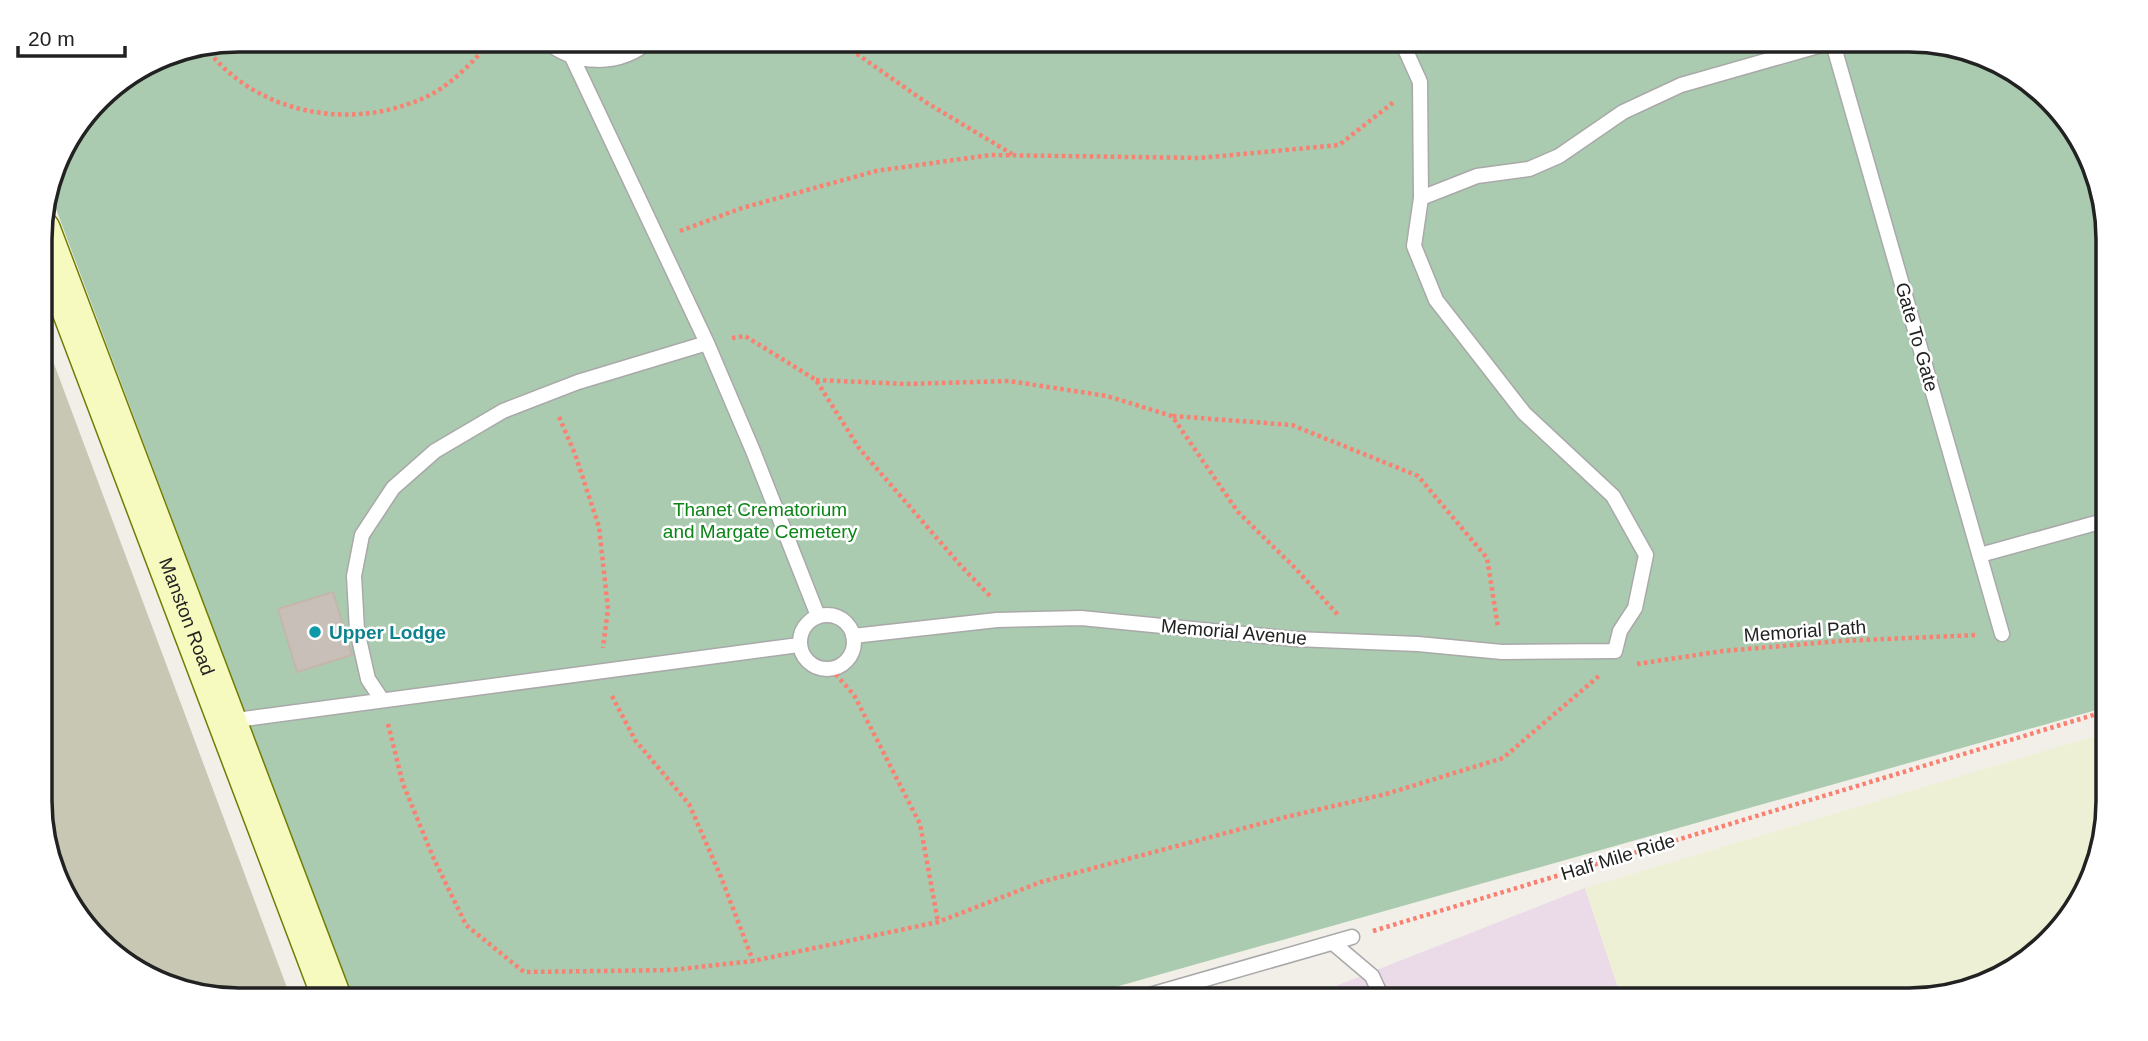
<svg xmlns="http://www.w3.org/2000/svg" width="2148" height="1041" font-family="Helvetica,sans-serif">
<rect width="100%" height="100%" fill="#f2efe9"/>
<path fill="#ebdbe8" d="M1585,888l37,112h-322z
M1244,987l5,14h-53z"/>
<path fill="#c7c7b4" d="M41,329l251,672h-52l-88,-21 -71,-58 -39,-94z"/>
<path fill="#eef0d5" d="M2108,732v70l-21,87 -68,78 -98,33h-299l-37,-112z"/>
<path fill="#aacbaf" d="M240,40h1668l88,21 71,58 39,95 1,493 -1041,294h-713l-303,-808 11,-42 47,-61 56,-35z"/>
<path fill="#c7bfb8" stroke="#c4b6ab" stroke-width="2" d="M333,592l19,63 -55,17 -19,-63z"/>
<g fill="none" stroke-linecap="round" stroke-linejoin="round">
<g stroke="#a9a9a9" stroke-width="17">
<path id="lane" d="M545,40c29,26 76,27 105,0
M1832,40l170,594
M572,57l135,286 46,108 65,165
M1421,198l56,-22 52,-7 30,-13 64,-44 58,-27 158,-45
M1980,555l127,-35
M800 642a27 27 0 1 1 54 0a27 27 0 1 1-54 0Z
M853,636l144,-16 84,-2 214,21 123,5 84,8 113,-1 5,-20 15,-23 11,-53 -33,-59 -89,-83 -88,-113 -22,-54 7,-48 -1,-116 -19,-42
M382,700l-14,-21 -11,-49 -3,-54 8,-41 31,-47 42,-37 68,-40 75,-29 129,-39
M229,721l570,-76
M1333,943l39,33 11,24
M1129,1001l223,-64"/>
</g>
<g stroke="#707d05" stroke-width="41">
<g id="secondary">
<path id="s1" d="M41,230l292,771"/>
</g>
</g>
<path stroke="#fa8072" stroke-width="4.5" stroke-dasharray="3.5 3.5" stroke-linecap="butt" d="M841,40l6,7 80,56 85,51
M205,47c52,69 151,86 227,47 19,-10 46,-36 59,-54
M680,231l62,-23 134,-37 114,-16 210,3 139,-13 56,-44
M732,338l13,-2 71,44 43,68 102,118 29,30
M816,380l90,4 103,-3 98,15 65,20 66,96 57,56 44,48
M1173,416l119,9 126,51 69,82 11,69
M559,417l16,37 24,73 9,82 -5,39
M1637,664l86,-13 117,-10 137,-6
M831,669l23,26 66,129 18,98
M612,696l23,44 54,64 32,73 32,84
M388,724l15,60 30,73 33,68 58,47 147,-2 82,-9 185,-39 103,-40 245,-65 100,-23 117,-36 97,-83
M1373,931l734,-220"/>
<use href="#lane" stroke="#fff" stroke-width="14"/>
<use href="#secondary" stroke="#f7fabf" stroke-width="38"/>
</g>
<circle fill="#0f9aa8" stroke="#fff" stroke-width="2.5" cx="315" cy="632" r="7"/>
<g text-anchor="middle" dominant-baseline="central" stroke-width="5" stroke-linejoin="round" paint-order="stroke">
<g font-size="19" fill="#222" stroke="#fff">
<text transform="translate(1917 337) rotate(74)">Gate To Gate</text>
<text stroke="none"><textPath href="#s1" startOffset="413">Manston Road</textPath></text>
<text transform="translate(1805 631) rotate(-4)">Memorial Path</text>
<text transform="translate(1234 632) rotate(5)">Memorial Avenue</text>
<text transform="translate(1618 857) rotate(-17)">Half Mile Ride</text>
</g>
<g font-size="19" fill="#0c8416" stroke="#fff">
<text x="760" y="509">Thanet Crematorium<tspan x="760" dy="22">and Margate Cemetery</tspan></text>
</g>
<g font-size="19" font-weight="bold" fill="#0d838f" stroke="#fff" text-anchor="start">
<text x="329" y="632">Upper Lodge</text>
</g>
</g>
<path d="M0 0H2148V1041H0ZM239 52H1909A187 187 0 0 1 2096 239V801A187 187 0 0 1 1909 988H239A187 187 0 0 1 52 801V239A187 187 0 0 1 239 52Z" fill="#fff" fill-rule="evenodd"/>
<path fill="none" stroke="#222" stroke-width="3.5" d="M239 52H1909A187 187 0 0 1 2096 239V801A187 187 0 0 1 1909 988H239A187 187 0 0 1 52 801V239A187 187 0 0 1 239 52Z"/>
<path d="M18 46v10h107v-10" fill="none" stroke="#222222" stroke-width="3.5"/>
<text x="28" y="46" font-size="21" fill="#222222" stroke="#ffffff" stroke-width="5" paint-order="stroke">20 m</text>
</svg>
